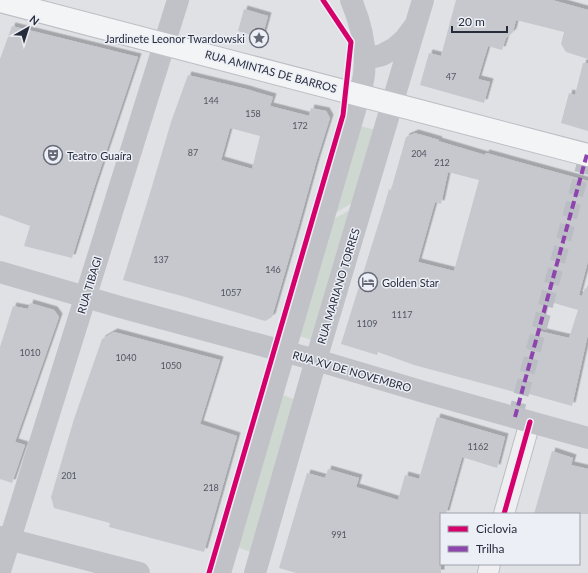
<svg xmlns="http://www.w3.org/2000/svg" width="588" height="573" font-family="Lato,sans-serif">
<defs>
<filter id="shadow"><feDropShadow dx="3.5" dy="-3.5" stdDeviation="0" flood-color="#0004"/></filter>
</defs>
<rect width="100%" height="100%" fill="#dfe1e5"/>
<path fill="#ced8d0" d="M361,126l24,7 -17,61 -33,19z
M366,201l-41,143 -29,-9 36,-115z
M280,394l25,9 -48,151 -26,-9z"/>
<path fill="#c6c8cd" fill-rule="evenodd" filter="url(#shadow)" d="M456,0h96l36,10v49l-22,-7 -5,-8 3,-12 -48,-12 -3,12 -7,6 -4,12 -14,-4 -10,33 12,3 -6,21 -64,-18 9,-32 12,3z
M244,9l24,7 -6,22 -24,-7z
M12,26l126,31 -44,131 -22,70 -48,-12 6,-20 -30,-11v-156z
M583,63h5v68l-27,-8 8,-30 6,2z
M188,75l58,14 27,8 -3,9 39,10 2,-8 15,3 4,7 -13,41 -20,72 -25,86 -7,4 -83,-25 -19,-5 -40,-11 27,-87 21,-71zM230,128l30,8 -8,33 -31,-9z
M415,133l24,7 -1,1 47,14 1,-2 102,28v80l-9,34 3,1 3,-8 3,1v45l-16,72 -50,-14v2l-108,-29 -36,-13 -1,3 -36,-11 44,-141 4,-14 2,1 15,-53zM448,172l31,8 -25,91 -36,-9 17,-60 6,2zM547,301l31,9 -9,28 -30,-7z
M30,303l24,7 5,7 -44,125 10,3 -13,38 -12,-4v-132l13,-41 15,3z
M114,332l106,28 -20,64 37,12 -33,116 -95,-25 1,-4 -56,-15 -3,-11 23,-78 28,-80z
M437,417l68,20 -8,31 -35,-11 -16,57h-5v59h-145l-17,-5 28,-95 18,5 3,-9 31,9 -3,9 42,13 7,-25 14,4z
M552,451l21,7 -2,7 17,4v45h-54z"/>
<g fill="none" stroke-linecap="round" stroke-linejoin="round">
<path stroke="#babdc3" stroke-width="15" stroke-dasharray="15 8" stroke-linecap="butt" d="M515,417l72,-263"/>
<g stroke="#bcbec1" stroke-width="22">
<path id="minor" d="M504,514l26,-92
M488,573l2,-9"/>
</g>
<g stroke="#bbbec3" stroke-width="24">
<path id="primary" d="M0,1l588,154"/>
</g>
<use href="#minor" stroke="#efeff1" stroke-width="20"/>
<path stroke="#c0c2c7" stroke-width="22" d="M366,59l16,-4 13,-7 10,-9 8,-11
M0,272l120,35 196,53 108,32 164,46
M0,537l139,36
M0,571l178,-571
M220,573l142,-487c7,-30 1,-58 -11,-86
M255,573l61,-213 107,-360"/>
<use href="#primary" stroke="#f3f4f5" stroke-width="22"/>
<path stroke="#8e44ad" stroke-width="4" stroke-dasharray="8 4" stroke-linecap="butt" d="M515,417l72,-263"/>
<g stroke="#eceff5" stroke-width="8">
<path id="cycleway" d="M504,514l26,-92
M209,573l134,-458 8,-73 -28,-42"/>
</g>
<use href="#cycleway" stroke="#d6006c" stroke-width="5"/>
</g>
<defs>
<g id="sight-ring" transform="scale(1)"><circle r="9.5" fill="#eceff5" stroke="#676b78" stroke-width="1.5"/><path d="M0-6L1.8-2.2L6-1.7L2.9 1.2L3.7 5.4L0 3.3L-3.7 5.4L-2.9 1.2L-6-1.7L-1.8-2.2Z" fill="#676b78"/></g>
<g id="theatre-ring" transform="scale(1)"><circle r="9.5" fill="#eceff5" stroke="#676b78" stroke-width="1.5"/><path d="M-5-5.5Q0-4 5-5.5V0Q5 5 0 6Q-5 5-5 0ZM-3.3-2.5H-1v1.5H-3.3ZM1-2.5H3.3v1.5H1ZM-2.8 1Q0 5.5 2.8 1Z" fill="#676b78"/></g>
<g id="hotel-ring" transform="scale(1)"><circle r="9.5" fill="#eceff5" stroke="#676b78" stroke-width="1.5"/><path d="M-6-4.5h1.5V1H6V5H4.5V3h-9V5H-6ZM-4 0a1.8 1.8 0 1 1 3.6 0ZM.5 0V-2.5h3Q6-2.5 6 0Z" fill="#676b78"/></g>
</defs>
<g fill-rule="evenodd">
<use href="#sight-ring" x="259" y="38"/>
<use href="#theatre-ring" x="53" y="155"/>
<use href="#hotel-ring" x="368" y="282"/>
</g>
<g text-anchor="middle" dominant-baseline="central" stroke-width="3" stroke-linejoin="round" paint-order="stroke">
<g font-size="9" fill="#505562">
<text x="451" y="76">47</text>
<text x="211" y="100">144</text>
<text x="253" y="113">158</text>
<text x="300" y="125">172</text>
<text x="193" y="152">87</text>
<text x="419" y="153">204</text>
<text x="442" y="162">212</text>
<text x="161" y="259">137</text>
<text x="273" y="269">146</text>
<text x="231" y="292">1057</text>
<text x="402" y="314">1117</text>
<text x="367" y="323">1109</text>
<text x="30" y="352">1010</text>
<text x="126" y="357">1040</text>
<text x="171" y="365">1050</text>
<text x="478" y="446">1162</text>
<text x="69" y="475">201</text>
<text x="211" y="487">218</text>
<text x="339" y="534">991</text>
</g>
<g font-size="11" fill="#272c3d" stroke="#eceff5" text-anchor="start">
<text x="245" y="38" text-anchor="end">Jardinete Leonor Twardowski</text>
<text x="67" y="155">Teatro Guaíra</text>
<text x="382" y="282">Golden Star</text>
</g>
<g font-size="11" fill="#272c3d" stroke="#eceff5">
<text transform="translate(271 71) rotate(15)">RUA AMINTAS DE BARROS</text>
<text transform="translate(89 285) rotate(-73)">RUA TIBAGI</text>
<text transform="translate(338 286) rotate(-73)">RUA MARIANO TORRES</text>
<text transform="translate(352 371) rotate(16)">RUA XV DE NOVEMBRO</text>
</g>
</g>
<rect x="440" y="513" width="140" height="52" fill="#eceff5" stroke="#9da1ab"/>
<rect x="448" y="526" width="20" height="6" fill="#d6006c" stroke="#9da1ab"/>
<text x="476" y="533" font-size="12" fill="#272c3d">Ciclovia</text>
<rect x="448" y="546" width="20" height="6" fill="#8e44ad" stroke="#9da1ab"/>
<text x="476" y="553" font-size="12" fill="#272c3d">Trilha</text>
<g transform="translate(28 28) rotate(39)" stroke="#eceff5" stroke-width="3" paint-order="stroke">
<path d="M0-3L7 15L0 10L-7 15Z" fill="#272c3d"/>
<text y="-6" font-size="11" font-weight="bold" text-anchor="middle" fill="#272c3d">N</text>
</g>
<path d="M452 26v6h55v-6" fill="none" stroke="#272c3d" stroke-width="2"/>
<text x="458" y="26" font-size="12" fill="#272c3d" stroke="#eceff5" stroke-width="3" paint-order="stroke">20 m</text>
</svg>
